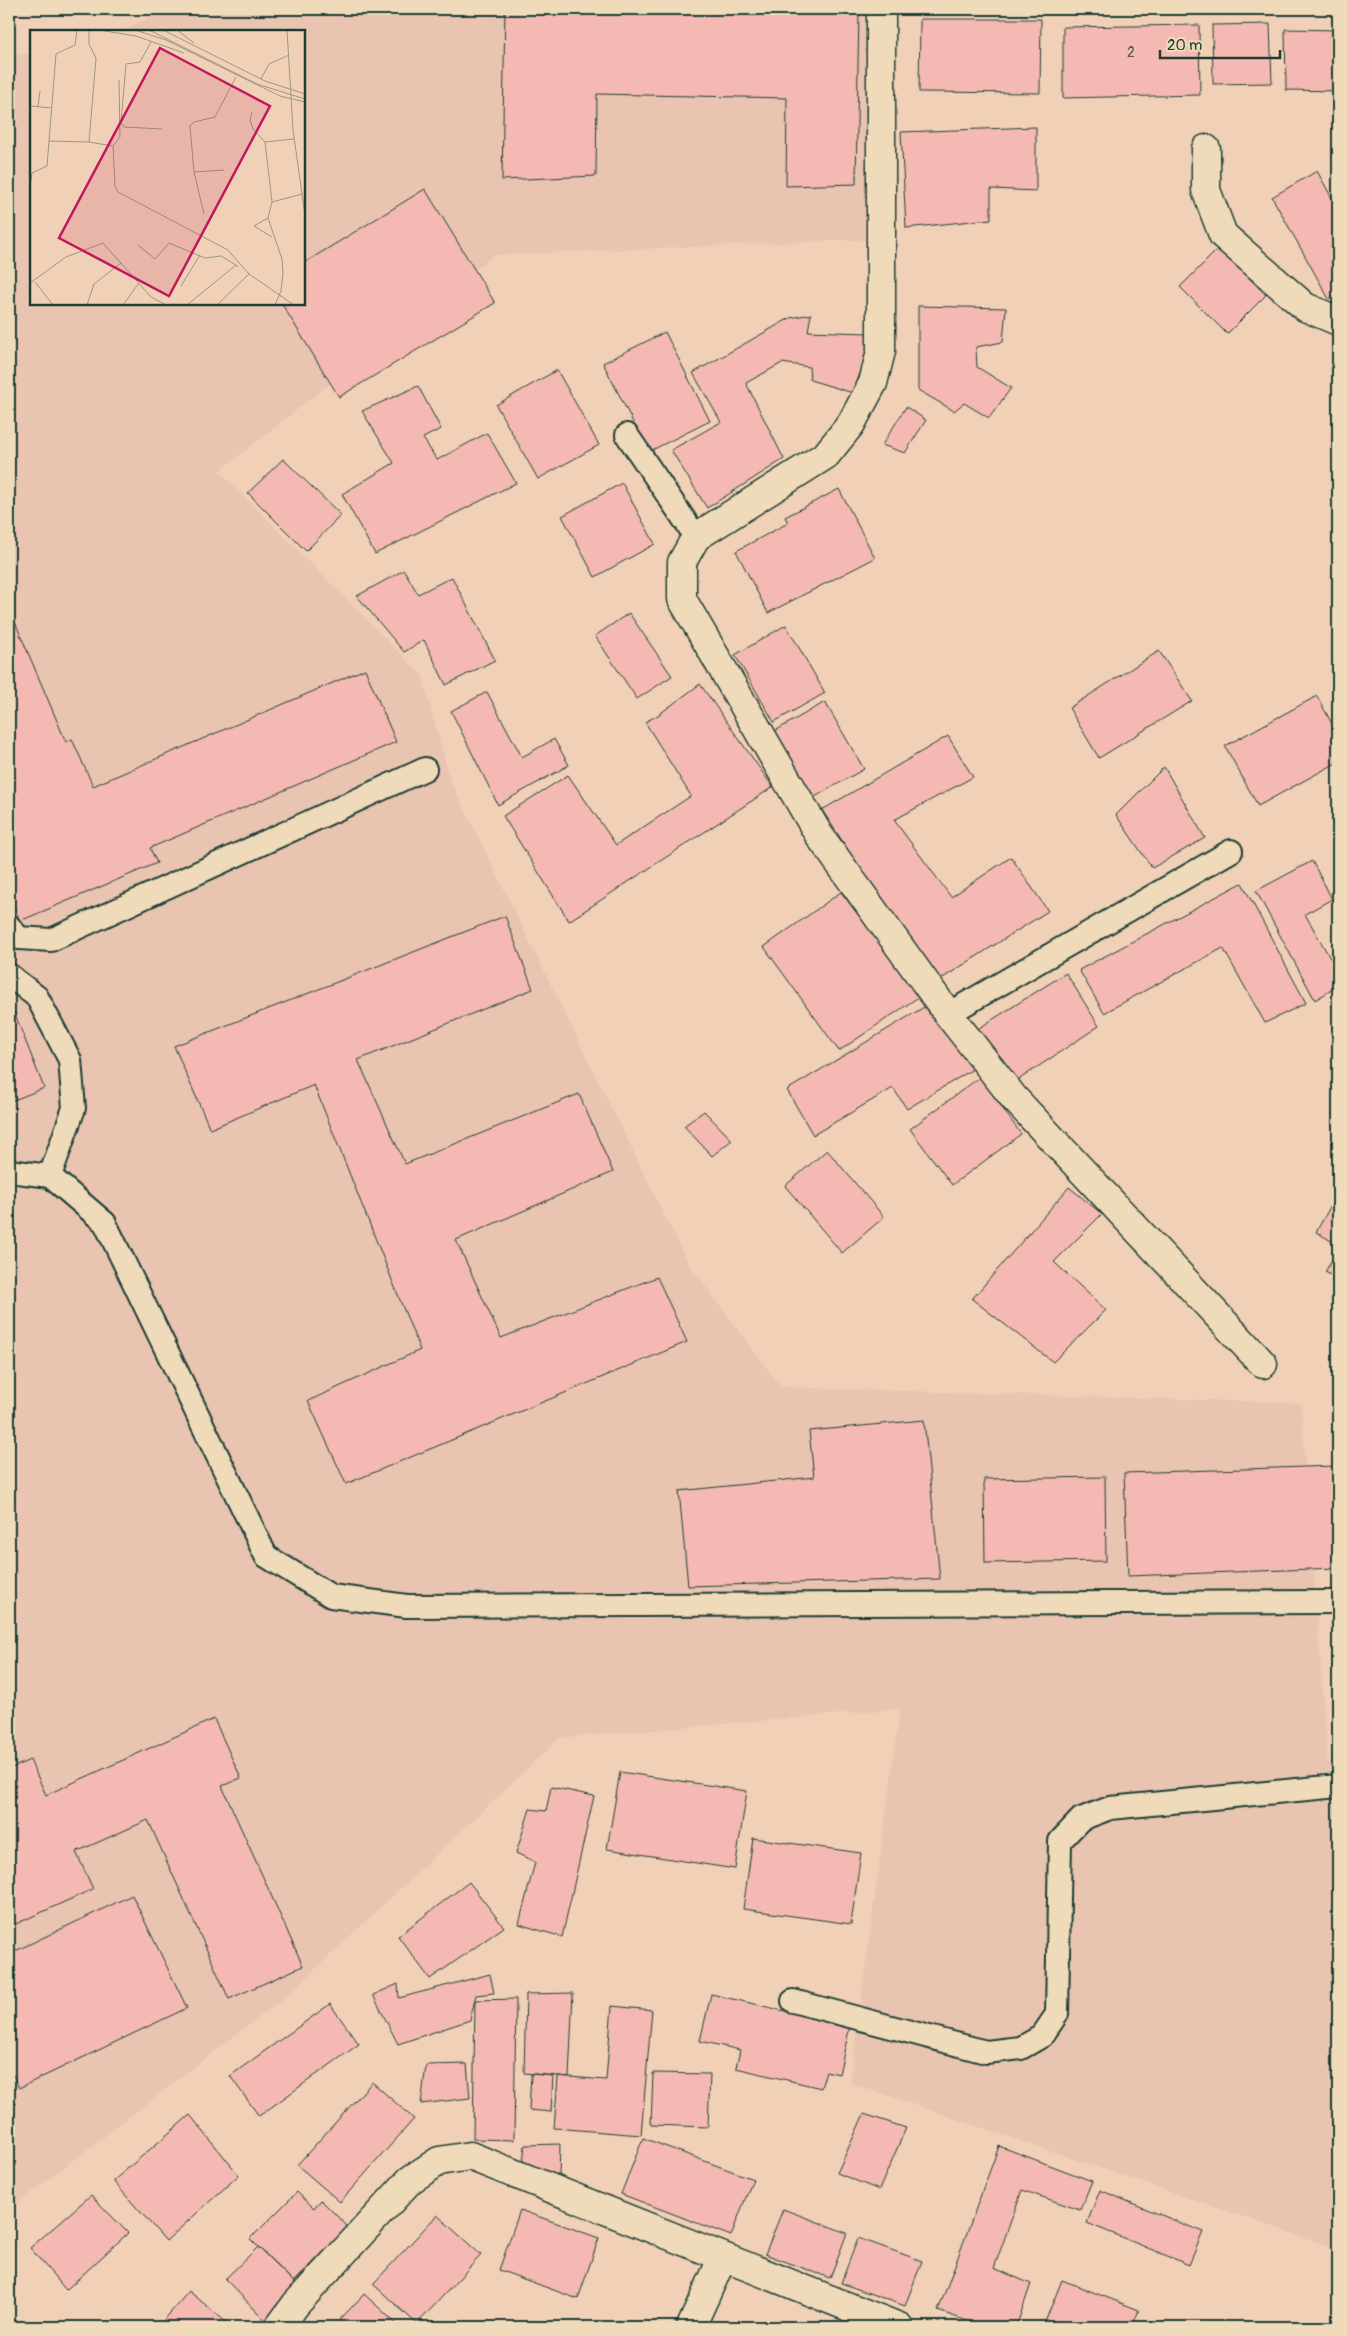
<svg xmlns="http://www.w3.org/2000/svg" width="1347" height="2336" font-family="Pangolin,sans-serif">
<rect width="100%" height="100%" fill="#f0d1b7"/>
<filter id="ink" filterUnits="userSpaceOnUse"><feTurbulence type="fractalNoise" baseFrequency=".02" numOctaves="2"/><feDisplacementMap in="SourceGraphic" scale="10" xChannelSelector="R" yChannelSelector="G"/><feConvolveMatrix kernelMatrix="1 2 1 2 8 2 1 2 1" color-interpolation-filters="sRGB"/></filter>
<g filter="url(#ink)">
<path fill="#e9c4b1" d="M168,9h716l-10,230 -380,16 -275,216 203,204 28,105 238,483 93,124 520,16 27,360 10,1v485l-488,-166 50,-374 -340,29 -270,255 -281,217v-2154l22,-2v250h273v-273h-183z"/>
<path fill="#f4b9b2" stroke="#1f3d34" d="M505,9h354l-3,175 -70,2 1,-88 -190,-4 -1,82 -94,4z
M920,19h121l-1,74 -121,-1z
M1270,24l2,59 -59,1 -1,-59z
M1199,25l1,70 -137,3v-71z
M1285,29l53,1v61l-52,-1z
M1036,127v64l-45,-2v30l-85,9 -5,-96z
M1317,171l21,38v85l-9,5 -57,-102z
M425,189l70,114 -156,94 -57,-93h22v-41z
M1219,248l47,47 -39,39 -47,-47z
M918,306l88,2 -3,34 -27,5 1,20 34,21 -22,30 -25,-15 -10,8 -36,-21z
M811,314l-3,17 59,2 2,15 -16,45 -43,-13 -1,-13 -27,-4 -36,20 38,76 -77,49 -36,-58 50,-28 -28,-49 97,-55z
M665,332l45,89 -62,31 -45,-89z
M557,370l42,75 -61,34 -42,-74z
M418,386l23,43 -18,9 14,22 50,-27 29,50 -141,71 -33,-60 52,-31 -32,-52z
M906,407l20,13 -21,33 -23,-8z
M283,459l58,56 -35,36 -58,-58z
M622,483l33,61 -60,33 -33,-61z
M839,489l36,69 -107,55 -32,-62 52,-28 -3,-6z
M404,570l14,24 34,-17 43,83 -49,25 -22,-45 -20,12 -47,-56z
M9,608l57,134 6,-3 21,47 272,-117 31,73 -246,106 7,15 -137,58 -11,-26z
M629,613l43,63 -35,23 -42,-63z
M786,625l39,68 -51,29 -39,-67z
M1159,651l33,50 -93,57 -30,-50z
M700,684l73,103 -204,134 -66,-105 65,-41 48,70 75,-49 -46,-74 13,-7z
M487,692l35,65 32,-18 15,26 -71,40 -47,-94z
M1317,696l21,39v27l-80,44 -33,-60z
M825,702l39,67 -51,29 -38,-67z
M948,736l25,41 -79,43 57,77 60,-40 37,54 -113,72 -113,-173z
M1164,767l41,71 -53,30 -36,-53z
M1312,861l20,38 -27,15 33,58v14l-23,14 -59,-109z
M1242,883l64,120 -41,20 -42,-75 -119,65 -25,-43z
M841,892l79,104 -81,55 -75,-104z
M505,916l28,73 -175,71 47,104 174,-70 34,78 -157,68 45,98 156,-61 30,65 -341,142 -38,-83 112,-51 -106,-265 -104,44 -36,-83z
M1066,973l33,53 -81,54 -42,-50z
M11,1004l33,84 -35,14v-97z
M929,1004l44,65 -66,40 -14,-21 -80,47 -26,-45z
M980,1077l41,57 -69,51 -42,-56z
M704,1111l28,29 -20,16 -28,-30z
M827,1150l57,67 -42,36 -57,-67z
M1069,1187l33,27 -48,48 52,48 -53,52 -81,-63z
M1338,1193v52l-22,-13z
M1338,1249v30l-13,-7z
M924,1420l16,159 -252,7 -9,-95 135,-14 -5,-46z
M1335,1466l3,102 -210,8 -4,-103z
M1105,1477l1,84 -121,2 -1,-84z
M214,1719l27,59 -19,8 81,180 -74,33 -81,-179 -72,32 17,37 -84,38v-158l21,-9 16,35z
M620,1772l127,19 -12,78 -128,-20z
M551,1787l43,9 -32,141 -43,-13 16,-62 -19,-9 14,-44 16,2z
M753,1838l108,15 -10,71 -108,-15z
M469,1882l35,45 -74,52 -32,-43z
M132,1895l55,113 -168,80 -10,-21v-113z
M490,1974l4,19 -18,2 -6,25 -72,24 -25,-49 25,-11 1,14z
M573,1993l-4,84 -45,-4 2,-79z
M711,1994l139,32 -11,48 -13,-3 -5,17 -85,-20 4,-18 -40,-9z
M516,1999l-2,141 -41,-1 2,-139z
M330,2004l29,40 -100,72 -29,-40z
M612,2006l40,4 -11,125 -87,-7 4,-52 48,4z
M467,2064l3,34 -49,6 5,-39z
M653,2073l57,1 -2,53 -57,-2z
M531,2074l22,2 -2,36 -22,-2z
M372,2082l42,37 -74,83 -43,-37z
M864,2114l42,14 -27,62 -42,-17z
M190,2115l49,60 -73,66 -53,-60z
M643,2138l110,41 -22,57 -110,-42z
M560,2144l-1,33 -37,-6 3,-26z
M999,2146l93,35 -12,29 -58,-20 -28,78 37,16 -15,43h-31l-47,-16z
M1100,2190l103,42 -14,33 -102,-42z
M297,2192l17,16 7,-8 27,27 -54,55 -44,-43z
M91,2195l37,38 -62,57 -36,-42z
M783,2209l64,24 -17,45 -65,-24z
M520,2210l79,28 -21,61 -79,-29z
M437,2215l44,40 -64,69 -44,-40z
M858,2238l64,23 -17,45 -64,-23z
M258,2247l42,41 -33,34 -42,-43z
M1062,2280l77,30 -7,17h-89z
M189,2291l43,36h-74z
M364,2294l36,33h-67z
M618,2320l14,7h-18z"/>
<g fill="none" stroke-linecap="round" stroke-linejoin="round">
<g stroke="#1f3d34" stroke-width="26">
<path id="lane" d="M627,435l69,102
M9,926l10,12 32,2 374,-171
M9,975l28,22 33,63 4,48 -24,68
M948,1014l283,-163
M9,1171l41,5 55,47 161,333 65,40 76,10 931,-4
M793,2001l193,51 35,-4 21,-12 15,-22 3,-173 21,-22 29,-11 228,-22"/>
</g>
<g stroke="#1f3d34" stroke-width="31">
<path id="street" d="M881,9v342l-8,32 -22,41 -25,31 -130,82 -14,25v37l137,236 129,179 66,84 249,266
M1206,149v41l17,45 82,72 33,14
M279,2327l17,-23 114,-124 29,-19 31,-5 429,171
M691,2327l32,-70"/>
</g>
<use href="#lane" stroke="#efdbb9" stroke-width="22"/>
<use href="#street" stroke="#efdbb9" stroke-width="28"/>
</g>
</g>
<g text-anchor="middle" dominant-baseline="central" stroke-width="5" stroke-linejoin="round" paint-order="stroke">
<g font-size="14" fill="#545c54">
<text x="1131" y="52">2</text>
</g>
</g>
<g transform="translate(30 30)">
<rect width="275" height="275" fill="#f0d1b7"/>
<path fill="none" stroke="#9c9683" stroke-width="1" d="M59,0v14l7,14 -7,84 24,4 2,40 3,6 110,58 21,24 45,31M69,0l37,6 48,17M105,0l31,10 114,56 25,6M119,0l108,54 48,15M133,0l102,51 40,13M147,0l17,13M257,0l6,100 12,85M121,12l-11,20 -14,2 -5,58 3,5 38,2M231,49l8,-15 20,-9M0,76l22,2M8,77l2,-16M222,82l-2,8 3,9 12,13M19,111l40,1M83,116l7,-9 -1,-57M164,142l30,-2M0,156l2,-13 15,-7 9,-112 19,-9 2,-15M242,172l30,-8M174,184l-10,-42 -4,-46 4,-4 21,-5 21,-40M238,188l-14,8 18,11M108,215l17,14 14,-16 36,15 16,-2 15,9M5,252l18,23M0,253l36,-26 37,-14 48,54 15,8M151,256l19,-31M57,275l7,-21 27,-21M93,275l16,-22M157,275l49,-40 2,2M187,275l32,-31M245,275l6,-14 2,-18 -1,-14 -14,-41 4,-16 -7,-60 29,-3"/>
<path fill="#c2185b" fill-opacity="0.15" stroke="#c2185b" stroke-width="2.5" d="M130,18l110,58 -101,190 -110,-58z"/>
<rect width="275" height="275" fill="none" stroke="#1f3d34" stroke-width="2.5"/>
</g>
<rect width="1347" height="2336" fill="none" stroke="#efdbb9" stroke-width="30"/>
<rect x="15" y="15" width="1317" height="2306" fill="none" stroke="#1f3d34" stroke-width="2" filter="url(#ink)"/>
<path d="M1160 50v8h120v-8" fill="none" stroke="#1f3d34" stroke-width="2.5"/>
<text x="1167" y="50" font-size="15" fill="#1f3d34" stroke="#efdbb9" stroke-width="4" paint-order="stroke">20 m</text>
</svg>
